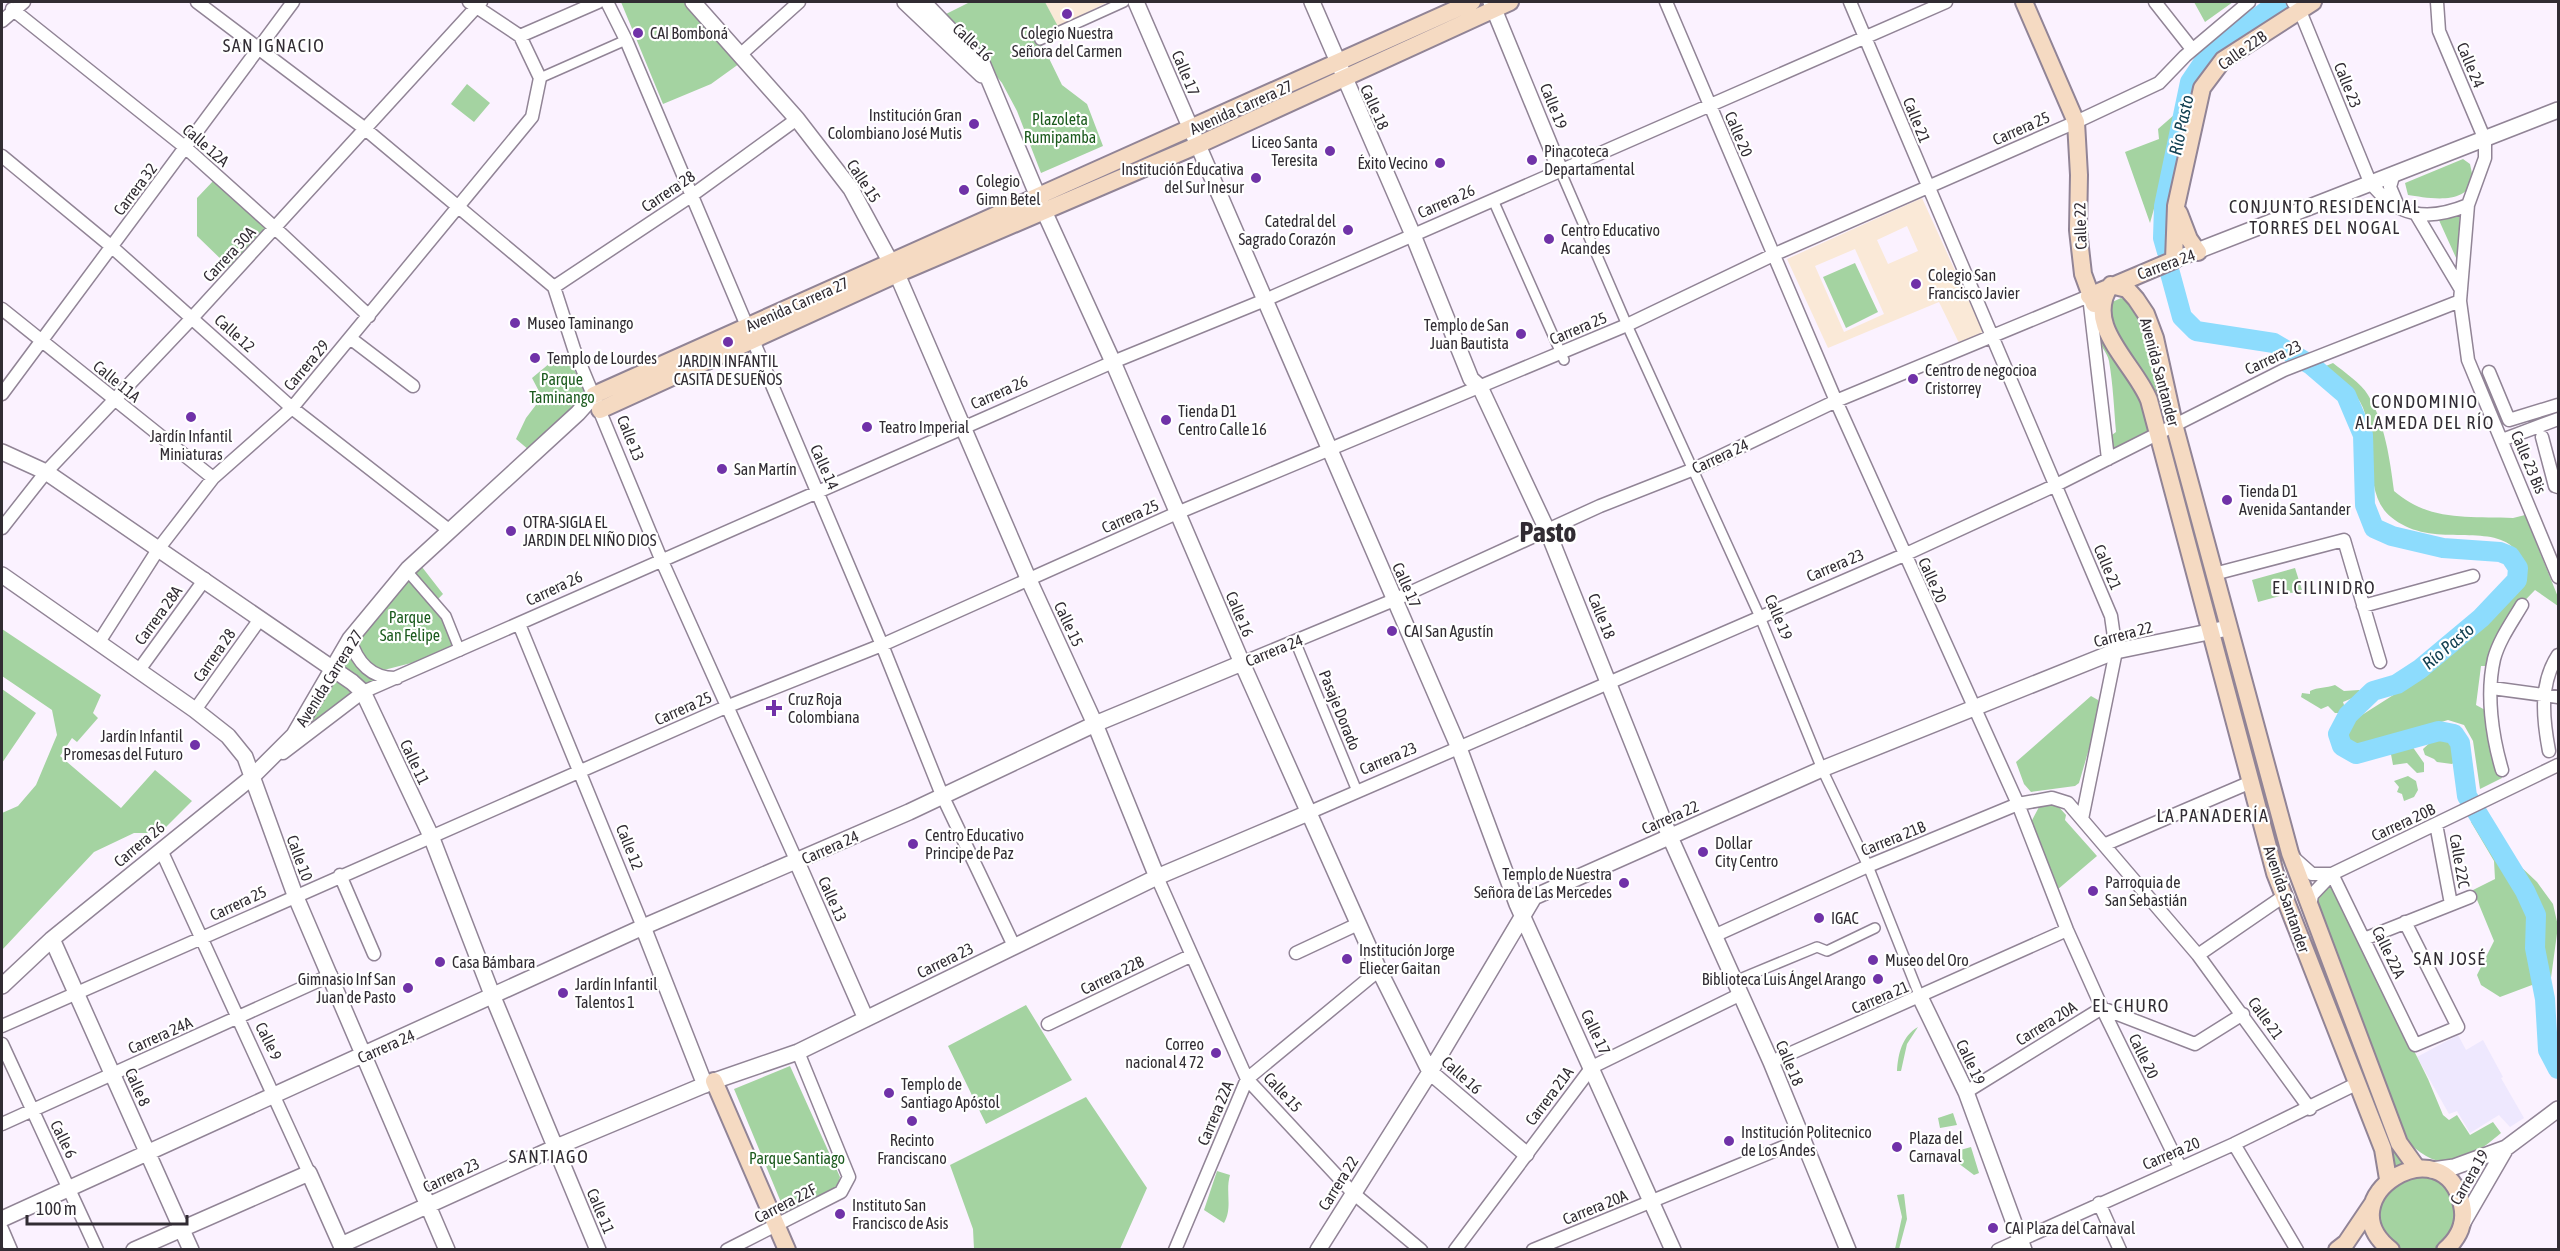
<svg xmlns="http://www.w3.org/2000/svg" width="2560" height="1251" font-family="'Asap Condensed',sans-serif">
<rect width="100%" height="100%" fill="#fbf2ff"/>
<path fill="#eee8fe" d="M2458,1035l8,15 17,-10 20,37 -2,1 23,40 -14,9 -11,-12 -29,18 -13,-22 -8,3 -32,-57z"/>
<path fill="#fae9d7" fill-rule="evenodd" d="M1045,2h63l-50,25z
M1922,198l61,134 -24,11 -20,-41 -111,46 -41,-89zM1907,226l11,25 -30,13 -11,-24zM1855,249l29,65 -40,18 -29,-66z"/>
<path fill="#a4d3a1" d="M621,2h67l55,59 -32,23 -48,20z
M970,2h75l17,32 -20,10 20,41 25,19 16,42 -62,27 -24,-62 -15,-28 -56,-69z
M2194,2h39l-28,20z
M467,84l23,19 -16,19 -23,-18z
M2174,115l-12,65 -12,43 -25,-71 34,-13 -1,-10z
M2463,159l7,5 3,14c-5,28 -45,20 -65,17l-3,-12z
M215,179l52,48 -38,40 -32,-31v-38z
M2460,214l-3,46 -19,-42z
M1855,263l23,49 -32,16 -23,-51z
M2121,298l9,3 13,23 27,98 -9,7 -53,-105v-20z
M2098,335l40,50 14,49 -40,21 -3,-18 7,-5c-2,-24 -3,-48 -7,-71 -2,-10 -11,-16 -11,-26z
M556,358l13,3 18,31 -17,24 -41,34 -13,-11 10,-21 16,-21 -10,-19z
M2333,363c11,9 28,20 35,32 17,28 22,65 26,96 36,31 74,25 119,27l12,-3 33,82v9l-23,-16 -30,31 -15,45h-9l-5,39 11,6 4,35 11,32 -22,11 -7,-48 -9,-16 -16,-5 -92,27 -8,-3 -1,-13 7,-11 52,-33 76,-66 32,-32 12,-23c-5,-8 -9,-16 -17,-22 -28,-19 -81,4 -118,-27 -32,-25 -10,-91 -35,-121 -9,-11 -24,-19 -35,-28z
M2169,441l51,179 -3,4 -50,-182z
M422,567l21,27 -7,7 19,45 -36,15 -39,10 -19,-15 -5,-18 46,-55z
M2295,568l7,22 -44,12 -6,-22z
M2,629l99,66 -8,18 5,5 -21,24 -5,-4 -12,18 61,52 34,-38 37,31 -32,32h-26l-40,19 -92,98v-137l16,-7 18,-21 21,-50 -5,-25 -50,-34z
M351,652l30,28 -18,9 -23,-19z
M2225,653l57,198 128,310 -20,8 3,-12 -1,-11 -113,-294z
M336,678l21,14 -55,41 31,-51z
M2335,685l9,6 15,-1 3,4 -19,8 2,6 -3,5h-7l-7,-7 -7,3 -20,-12 1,-4 8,1v-3c8,-4 16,-3 25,-6z
M2,689l34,24 -34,50z
M2091,696l7,4 2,11 -21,72 -4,3 -44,6 -7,-8 -8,-22z
M2435,738l12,1 11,20 -6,5 -15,-2 -3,-3 -9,-4 -2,-6z
M2412,746l12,17v9l-7,1 -10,-10 -14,2 -3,-16z
M2408,776l8,5 2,9 -4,7 -10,4 -2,-7 -5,-2 2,-5 -5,-6z
M2050,804l8,2 8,9 -1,5 32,36 -40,34 -26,-68 8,-15z
M2486,813l32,51 19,18 16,22 5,22 -7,52 -51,19 -19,-12 -4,-10 17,-34 -21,-51 22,-11 -1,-18 -23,-39z
M2330,881l98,198 15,36 6,5 8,-5 13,20 23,-13 8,11c-38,32 -61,43 -98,4l-89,-241z
M1026,1005l46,75 -86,44 -38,-78z
M1918,1027l-11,17 -6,27h-4c1,-17 5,-35 21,-44z
M790,1066l50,111 -3,11 -52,24 -51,-123z
M1086,1097l61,91 -27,61h-146l-1,-20 -23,-64z
M1953,1113l4,12 -17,3 -2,-10z
M1971,1147l8,26 -5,2 -28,-21z
M1217,1171l13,4c-5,17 3,32 -6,48l-20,-13z
M2403,1172l43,6 17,35 -20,37 -49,-1 -14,-13 -1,-44z
M1904,1194l3,25 -8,30h-4l7,-32 -5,-22z"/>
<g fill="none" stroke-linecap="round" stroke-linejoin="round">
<path stroke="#8ddcfd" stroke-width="20" d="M2167,252l-4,-14 1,-32 26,-124 21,-31 68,-49
M2170,273l12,44 14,14 78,12 37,22 35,30 17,40 2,70 9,23 18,8 51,12 57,4 10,4 8,12 -1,12 -36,38 -61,51 -23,15 -24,7 -25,24 -10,19 4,12 14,8 83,-23 15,3 6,9 7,53 58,95 11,24 -1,33 10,51 3,51 10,19"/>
<g stroke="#918496" stroke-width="12">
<path id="pedestrian" d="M1040,40l84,-38
M540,78l86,-38
M1560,170l67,155 133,292 62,152 46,97 52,131
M1493,200l71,160
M407,571l39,45 14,35
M1295,641l62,150
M1735,981l82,-34 10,4 48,-23"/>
</g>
<g stroke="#918496" stroke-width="15">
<path id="minor" d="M197,2l167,126 190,159 20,62 87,210 136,303
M607,2l19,38 256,605 60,150 72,151
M1666,2l170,399 182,403 49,126 35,78 78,159
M1850,2l261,614 5,35 -34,168
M2155,2l37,47
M2293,2l7,9 70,171c27,35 57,40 98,23l17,-47v-18l-46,-109 -2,-29
M12,9l174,139 89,80 94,88
M2,21l22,-19
M520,36l78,-34
M740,55l59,-53
M2,156l110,91 180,161 158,123
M2394,173l-4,14 8,19
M2468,205l-8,96 8,59 90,217
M2416,214l44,74
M554,287l137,-91 106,-77
M2,309l211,169
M350,338l63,48
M2489,372l20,48 49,-15
M2,394l291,-392
M2542,437l13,49 3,1
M2502,440l56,-21
M2,528l44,-56 146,-154 289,-316
M2214,574l130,-34 36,122
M2363,606l110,-30
M519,624l124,303
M350,639c7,24 22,40 47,39
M99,642l60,-94 54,-70 79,-70 240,-291 8,-39 -20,-42 -51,-34
M1242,663l152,-63 206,-94 94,-37 142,-68 253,-105 19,163
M139,670l66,-91
M2492,688l66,9
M195,710l65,-91
M2549,751c-6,-32 -10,-67 9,-96
M283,753l80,-61 750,-330 152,-62 681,-298
M2502,770c-10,-34 -16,-76 -8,-111 5,-19 18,-37 28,-54
M1308,813l596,-258 152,-70 228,-115 176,-69
M2436,824l15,80
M2106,844l145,-62
M161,850l148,323
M2294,858l18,16h20
M2332,874l83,171 43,-18 -53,-105
M340,875l34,79
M1157,877l90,202 106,114 68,57
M2310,907l2,-12 20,-21 226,-109
M1716,935l152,-69 150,-62 34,-6 16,5 130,152 112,154
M2364,939l106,-42
M1296,953l62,-29
M2198,955l86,-59
M1048,1024l142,-68
M2,1026l724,-319 156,-62 295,-132 450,-188 146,-70 303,-133 83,-39 26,-27 64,-54
M2,1044l95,206
M1771,1062l296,-132
M1966,1092l136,-84 93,36 48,-30
M2,1124l329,-149
M2234,1144l63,106
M2099,1203l21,47
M2,1229l9,21
M727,1250l114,-58 8,-15 -51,-125
M1175,1250l72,-171 132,-109
M1455,1250l137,-183 149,-73
M1533,1250l270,-111
M1998,1250l236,-106 122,-60"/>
</g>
<g stroke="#918496" stroke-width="18">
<path id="tertiary" d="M693,2l104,117 54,70 46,85 131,304 67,146 62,153
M905,2l77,73
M923,2l59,61 62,148 69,151 129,301 137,307 51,102 96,82
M1136,2l323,746 58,156 156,346
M1312,2l101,233 58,144 9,8 68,145 122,305 101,225 77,188
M1491,2l69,168
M2174,260l384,-150
M2,452l44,20 306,210 11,10 68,144 62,161 105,253
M2,575l193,135 33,26 17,21 50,138 152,355
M797,862l69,157
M643,927l62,158
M52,939l139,311
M2,986l50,-47 199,-161 43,-43 56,-96 58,-70 170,-156 16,-18
M1920,997l46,95 58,158
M2432,1170l22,-3 52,-19 52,-39
M2,1219l641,-292 266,-115 186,-88 147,-61
M2462,1224l44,-76
M134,1250l175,-77 32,72 213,-97 160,-67 84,-29 359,-175 151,-64
M1318,1250l112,-178 104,-175 288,-128 294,-118 112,-23"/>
</g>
<g stroke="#918496" stroke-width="20">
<path id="secondary" d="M2024,2l52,120 3,53 -1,55 5,44 11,30
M2179,213l10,26 9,13
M2089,296l85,-36 2,-54 26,-118 21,-28 90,-58
M594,395l878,-393
M600,410l297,-136 301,-129 312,-143
M714,1081l73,169
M2388,1179l-5,-30 -108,-276 -126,-473c-14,-36 -67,-75 -38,-115l16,4 9,10 10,15 9,24 19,86 116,429 109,290 18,25
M2337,1250l9,-7 27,-40
M2391,1250c-67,-52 53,-127 71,-45 4,17 -3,33 -17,45"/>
</g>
<use href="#pedestrian" stroke="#fff" stroke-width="9"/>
<use href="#minor" stroke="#fff" stroke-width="12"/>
<use href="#tertiary" stroke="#fff" stroke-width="15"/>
<use href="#secondary" stroke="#f5dac2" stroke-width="16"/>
</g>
<g fill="#7032a8" stroke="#fff" stroke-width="2">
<circle cx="1067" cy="14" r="6"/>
<circle cx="638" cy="33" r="6"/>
<circle cx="974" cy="124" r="6"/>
<circle cx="1330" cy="151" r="6"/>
<circle cx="1532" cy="160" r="6"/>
<circle cx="1440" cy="163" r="6"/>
<circle cx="1256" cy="178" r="6"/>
<circle cx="964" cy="190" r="6"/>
<circle cx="1348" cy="230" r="6"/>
<circle cx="1549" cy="239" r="6"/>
<circle cx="1916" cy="284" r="6"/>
<circle cx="515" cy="323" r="6"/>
<circle cx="1521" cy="334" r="6"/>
<circle cx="728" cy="342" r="6"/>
<circle cx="535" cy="358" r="6"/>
<circle cx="1913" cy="379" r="6"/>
<circle cx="191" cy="417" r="6"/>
<circle cx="1166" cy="420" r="6"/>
<circle cx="867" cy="427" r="6"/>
<circle cx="722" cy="469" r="6"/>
<circle cx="2227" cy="500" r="6"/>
<circle cx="511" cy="531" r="6"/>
<circle cx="1392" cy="631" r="6"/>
<path d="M771 699h6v6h6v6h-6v6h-6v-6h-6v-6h6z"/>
<circle cx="195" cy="745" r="6"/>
<circle cx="913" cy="844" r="6"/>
<circle cx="1703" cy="852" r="6"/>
<circle cx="1624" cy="883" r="6"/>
<circle cx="2093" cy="891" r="6"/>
<circle cx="1819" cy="918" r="6"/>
<circle cx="1347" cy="959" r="6"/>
<circle cx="1873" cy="960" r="6"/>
<circle cx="440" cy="962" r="6"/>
<circle cx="1878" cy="979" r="6"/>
<circle cx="408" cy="988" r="6"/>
<circle cx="563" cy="993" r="6"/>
<circle cx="1216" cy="1053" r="6"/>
<circle cx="889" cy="1093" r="6"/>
<circle cx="912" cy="1121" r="6"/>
<circle cx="1729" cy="1141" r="6"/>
<circle cx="1897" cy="1147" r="6"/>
<circle cx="840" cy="1214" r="6"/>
<circle cx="1993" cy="1228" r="6"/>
</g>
<g text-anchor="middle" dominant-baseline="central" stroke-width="4.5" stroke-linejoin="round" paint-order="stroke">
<g font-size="16" fill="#312c33" stroke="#fff" text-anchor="start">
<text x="650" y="33">CAI Bomboná</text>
<text x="1067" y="33" text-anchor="middle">Colegio Nuestra<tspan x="1067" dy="18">Señora del Carmen</tspan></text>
<text x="962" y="115" text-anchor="end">Institución Gran<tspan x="962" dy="18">Colombiano José Mutis</tspan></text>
<text x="1318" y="142" text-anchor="end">Liceo Santa<tspan x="1318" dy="18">Teresita</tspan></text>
<text x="1544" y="151">Pinacoteca<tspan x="1544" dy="18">Departamental</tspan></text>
<text x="1428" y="163" text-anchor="end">Éxito Vecino</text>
<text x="1244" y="169" text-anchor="end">Institución Educativa<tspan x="1244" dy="18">del Sur Inesur</tspan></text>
<text x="976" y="181">Colegio<tspan x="976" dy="18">Gimn Betel</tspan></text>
<text x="1336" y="221" text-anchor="end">Catedral del<tspan x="1336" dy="18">Sagrado Corazón</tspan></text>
<text x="1561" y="230">Centro Educativo<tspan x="1561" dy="18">Acandes</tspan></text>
<text x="1928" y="275">Colegio San<tspan x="1928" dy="18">Francisco Javier</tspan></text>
<text x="527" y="323">Museo Taminango</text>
<text x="1509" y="325" text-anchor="end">Templo de San<tspan x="1509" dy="18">Juan Bautista</tspan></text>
<text x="547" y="358">Templo de Lourdes</text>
<text x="728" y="361" text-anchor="middle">JARDIN INFANTIL<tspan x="728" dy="18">CASITA DE SUEÑOS</tspan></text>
<text x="1925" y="370">Centro de negocioa<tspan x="1925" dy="18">Cristorrey</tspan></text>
<text x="1178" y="411">Tienda D1<tspan x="1178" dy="18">Centro Calle 16</tspan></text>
<text x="879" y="427">Teatro Imperial</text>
<text x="191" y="436" text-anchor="middle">Jardín Infantil<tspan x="191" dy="18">Miniaturas</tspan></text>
<text x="734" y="469">San Martín</text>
<text x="2239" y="491">Tienda D1<tspan x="2239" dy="18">Avenida Santander</tspan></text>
<text x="523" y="522">OTRA-SIGLA EL<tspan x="523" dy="18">JARDIN DEL NIÑO DIOS</tspan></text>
<text x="1404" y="631">CAI San Agustín</text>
<text x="788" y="699">Cruz Roja<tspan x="788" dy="18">Colombiana</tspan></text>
<text x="183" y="736" text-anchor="end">Jardín Infantil<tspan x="183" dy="18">Promesas del Futuro</tspan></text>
<text x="925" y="835">Centro Educativo<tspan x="925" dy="18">Principe de Paz</tspan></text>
<text x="1715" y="843">Dollar<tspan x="1715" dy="18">City Centro</tspan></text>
<text x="1612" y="874" text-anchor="end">Templo de Nuestra<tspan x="1612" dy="18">Señora de Las Mercedes</tspan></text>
<text x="2105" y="882">Parroquia de<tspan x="2105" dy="18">San Sebastián</tspan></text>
<text x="1831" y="918">IGAC</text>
<text x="1359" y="950">Institución Jorge<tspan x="1359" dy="18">Eliecer Gaitan</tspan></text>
<text x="1885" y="960">Museo del Oro</text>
<text x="452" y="962">Casa Bámbara</text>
<text x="396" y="979" text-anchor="end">Gimnasio Inf San<tspan x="396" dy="18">Juan de Pasto</tspan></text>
<text x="1866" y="979" text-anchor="end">Biblioteca Luis Ángel Arango</text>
<text x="575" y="984">Jardín Infantil<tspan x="575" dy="18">Talentos 1</tspan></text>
<text x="1204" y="1044" text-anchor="end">Correo<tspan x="1204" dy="18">nacional 4 72</tspan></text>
<text x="901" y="1084">Templo de<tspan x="901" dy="18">Santiago Apóstol</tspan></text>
<text x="1741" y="1132">Institución Politecnico<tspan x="1741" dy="18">de Los Andes</tspan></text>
<text x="1909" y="1138">Plaza del<tspan x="1909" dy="18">Carnaval</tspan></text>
<text x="912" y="1140" text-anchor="middle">Recinto<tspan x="912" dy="18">Franciscano</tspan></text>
<text x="852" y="1205">Instituto San<tspan x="852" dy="18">Francisco de Asis</tspan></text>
<text x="2005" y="1228">CAI Plaza del Carnaval</text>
</g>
<g font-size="16" fill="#312c33" stroke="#fff">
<text transform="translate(973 42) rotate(43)">Calle 16</text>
<text transform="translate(2242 50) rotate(-35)">Calle 22B</text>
<text transform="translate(2471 65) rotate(67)">Calle 24</text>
<text transform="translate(1186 73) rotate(67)">Calle 17</text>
<text transform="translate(2348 85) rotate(68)">Calle 23</text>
<text transform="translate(1554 106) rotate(68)">Calle 19</text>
<text transform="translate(1241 107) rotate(-24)">Avenida Carrera 27</text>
<text transform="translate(1375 107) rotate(66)">Calle 18</text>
<text transform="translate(1917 120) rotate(68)">Calle 21</text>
<text transform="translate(2021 128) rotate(-24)">Carrera 25</text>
<text transform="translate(1739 134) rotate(67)">Calle 20</text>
<text transform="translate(206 145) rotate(41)">Calle 12A</text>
<text transform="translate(864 181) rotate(57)">Calle 15</text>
<text transform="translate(135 189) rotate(-53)">Carrera 32</text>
<text transform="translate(668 191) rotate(-34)">Carrera 28</text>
<text transform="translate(1446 201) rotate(-24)">Carrera 26</text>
<text transform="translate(2080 226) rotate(-92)">Calle 22</text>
<text transform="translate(229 254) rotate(-47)">Carrera 30A</text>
<text transform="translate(2166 264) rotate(-20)">Carrera 24</text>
<text transform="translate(797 304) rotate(-24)">Avenida Carrera 27</text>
<text transform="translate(1578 328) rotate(-23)">Carrera 25</text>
<text transform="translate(235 333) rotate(42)">Calle 12</text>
<text transform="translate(2273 357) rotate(-25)">Carrera 23</text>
<text transform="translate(306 365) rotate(-50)">Carrera 29</text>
<text transform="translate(2160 372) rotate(75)">Avenida Santander</text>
<text transform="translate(117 381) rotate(39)">Calle 11A</text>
<text transform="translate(999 392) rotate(-24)">Carrera 26</text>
<text transform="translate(631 438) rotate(68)">Calle 13</text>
<text transform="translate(1720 456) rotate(-25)">Carrera 24</text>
<text transform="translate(2529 462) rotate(67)">Calle 23 Bis</text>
<text transform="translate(825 467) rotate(66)">Calle 14</text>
<text transform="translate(1130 516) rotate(-24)">Carrera 25</text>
<text transform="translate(1835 565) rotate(-23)">Carrera 23</text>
<text transform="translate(2108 567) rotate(67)">Calle 21</text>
<text transform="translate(1933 580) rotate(66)">Calle 20</text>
<text transform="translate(1407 585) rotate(66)">Calle 17</text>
<text transform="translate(554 588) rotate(-25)">Carrera 26</text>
<text transform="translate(1240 614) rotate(67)">Calle 16</text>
<text transform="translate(158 615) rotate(-54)">Carrera 28A</text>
<text transform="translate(1602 616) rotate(68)">Calle 18</text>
<text transform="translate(1779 617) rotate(67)">Calle 19</text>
<text transform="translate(1069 624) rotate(65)">Calle 15</text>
<text transform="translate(2123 634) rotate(-15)">Carrera 22</text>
<text transform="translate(1274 650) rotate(-22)">Carrera 24</text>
<text transform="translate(214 655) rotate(-55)">Carrera 28</text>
<text transform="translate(329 678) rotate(-58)">Avenida Carrera 27</text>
<text transform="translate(683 708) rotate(-24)">Carrera 25</text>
<text transform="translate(1340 710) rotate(68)">Pasaje Dorado</text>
<text transform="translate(1388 758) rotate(-23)">Carrera 23</text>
<text transform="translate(415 762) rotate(65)">Calle 11</text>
<text transform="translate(1670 817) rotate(-24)">Carrera 22</text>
<text transform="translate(2403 822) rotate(-25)">Carrera 20B</text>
<text transform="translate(1893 838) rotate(-22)">Carrera 21B</text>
<text transform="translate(139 844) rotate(-40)">Carrera 26</text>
<text transform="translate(630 847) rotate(68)">Calle 12</text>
<text transform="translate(830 847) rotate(-24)">Carrera 24</text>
<text transform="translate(300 858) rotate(70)">Calle 10</text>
<text transform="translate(2460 861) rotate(80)">Calle 22C</text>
<text transform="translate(833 899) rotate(66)">Calle 13</text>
<text transform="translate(2287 899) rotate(71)">Avenida Santander</text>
<text transform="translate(238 903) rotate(-25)">Carrera 25</text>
<text transform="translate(2389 952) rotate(64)">Calle 22A</text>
<text transform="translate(945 960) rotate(-26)">Carrera 23</text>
<text transform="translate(1112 975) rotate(-26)">Carrera 22B</text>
<text transform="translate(1880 997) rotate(-23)">Carrera 21</text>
<text transform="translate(2266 1018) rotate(54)">Calle 21</text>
<text transform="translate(2046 1023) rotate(-32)">Carrera 20A</text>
<text transform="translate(1596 1032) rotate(65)">Calle 17</text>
<text transform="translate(160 1035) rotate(-24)">Carrera 24A</text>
<text transform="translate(269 1041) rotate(64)">Calle 9</text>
<text transform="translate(386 1046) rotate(-24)">Carrera 24</text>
<text transform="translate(2144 1056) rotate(64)">Calle 20</text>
<text transform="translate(1971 1062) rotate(65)">Calle 19</text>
<text transform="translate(1790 1063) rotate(67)">Calle 18</text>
<text transform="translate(1462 1075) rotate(42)">Calle 16</text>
<text transform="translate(138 1087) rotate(66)">Calle 8</text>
<text transform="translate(1283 1092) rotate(47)">Calle 15</text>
<text transform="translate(1549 1096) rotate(-53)">Carrera 21A</text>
<text transform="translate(1215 1113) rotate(-67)">Carrera 22A</text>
<text transform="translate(64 1139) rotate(64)">Calle 6</text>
<text transform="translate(2171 1153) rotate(-23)">Carrera 20</text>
<text transform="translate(451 1175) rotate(-25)">Carrera 23</text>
<text transform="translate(2469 1177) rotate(-60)">Carrera 19</text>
<text transform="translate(1338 1183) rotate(-58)">Carrera 22</text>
<text transform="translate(785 1203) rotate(-27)">Carrera 22F</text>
<text transform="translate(1595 1207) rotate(-22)">Carrera 20A</text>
<text transform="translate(601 1211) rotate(67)">Calle 11</text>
</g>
<g font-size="16" fill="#1b5a1d" stroke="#fff">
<text x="1060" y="119">Plazoleta<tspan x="1060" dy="18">Rumipamba</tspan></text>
<text x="562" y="379">Parque<tspan x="562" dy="18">Taminango</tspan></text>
<text x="410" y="617">Parque<tspan x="410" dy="18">San Felipe</tspan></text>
<text x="797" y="1158">Parque Santiago</text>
</g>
<g font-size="18" letter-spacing="1.5" fill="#312c33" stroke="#fff">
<text x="274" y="45">SAN IGNACIO</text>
<text x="2325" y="206">CONJUNTO RESIDENCIAL<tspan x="2325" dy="21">TORRES DEL NOGAL</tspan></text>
<text x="2425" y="401">CONDOMINIO<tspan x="2425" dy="21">ALAMEDA DEL RÍO</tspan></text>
<text x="2324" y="587">EL CILINIDRO</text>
<text x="2213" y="815">LA PANADERÍA</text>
<text x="2450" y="958">SAN JOSÉ</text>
<text x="2131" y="1005">EL CHURO</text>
<text x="549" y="1156">SANTIAGO</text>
</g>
<g font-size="18" font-style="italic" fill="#124052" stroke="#fff">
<text transform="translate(2181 125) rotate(-78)">Río Pasto</text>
<text transform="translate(2448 646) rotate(-40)">Río Pasto</text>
</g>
<g font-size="28" font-weight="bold" fill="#312c33" stroke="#fff">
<text x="1548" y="532">Pasto</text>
</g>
</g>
<rect width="2560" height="1251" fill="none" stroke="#312c33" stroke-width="6"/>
<path d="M27 1215v9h160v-9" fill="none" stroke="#312c33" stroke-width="3"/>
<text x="36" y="1215" font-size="18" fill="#312c33" stroke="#ffffff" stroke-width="4.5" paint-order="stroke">100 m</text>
</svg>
